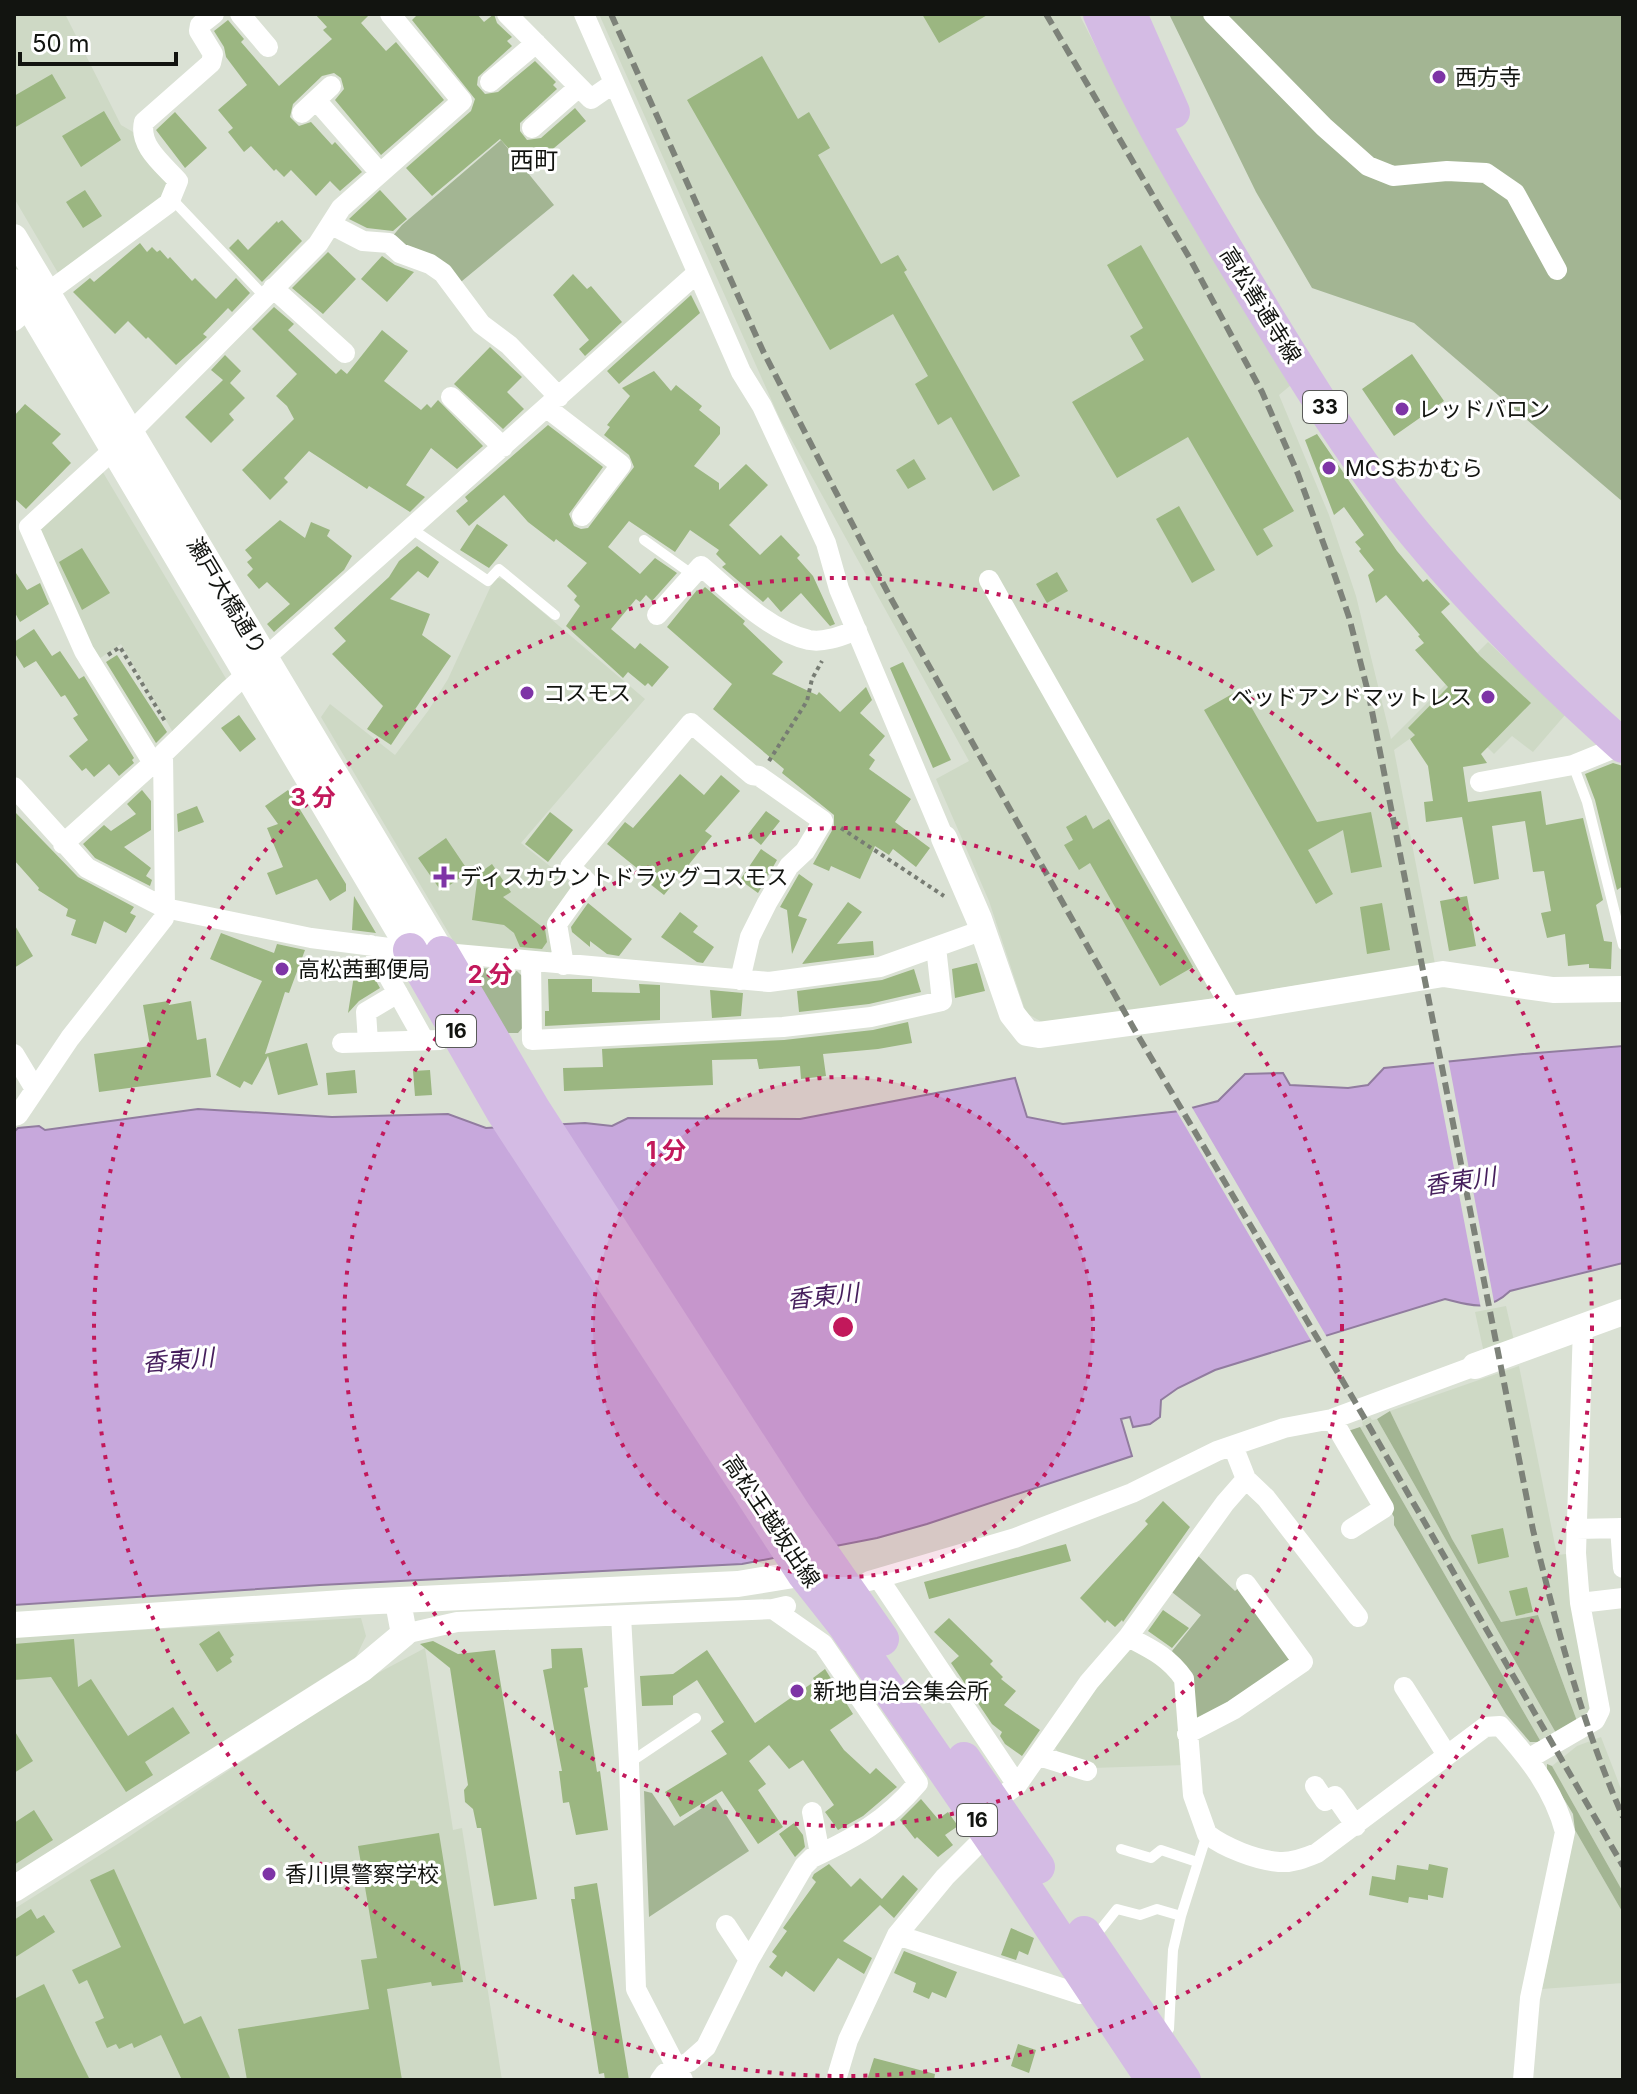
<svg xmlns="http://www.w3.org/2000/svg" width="1637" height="2094" font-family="Inter,'Noto Sans JP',sans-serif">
<rect width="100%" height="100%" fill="#dae1d4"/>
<path fill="#ced9c5" d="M14,14h51l56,111 12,7 35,51 1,13 -108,82 -47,-80z
M599,14h480l46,90 166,281 -12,10 50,120 27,81 35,143 97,-97 77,73 -32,37 -21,-16 -18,18 -44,-44 -56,40 41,214 -324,50 -62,12 -23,-13 -37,-112 -53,-122 33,-18 -189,-342z
M101,469l127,213 -54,52 -53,-90 -25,17 -60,-127z
M495,577l10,3 140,119 -124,144 55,44 -17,70 -102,-10 -136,-230 9,-13 65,51 33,-44 20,-32z
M1506,1306l8,35 -30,12 -9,-41z
M1519,1366l38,189 9,-1 15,96 14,55 -5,11 -13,5 -39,-106 -37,7 -49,-83 -62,-128z
M1370,1417l2,3 5,-1 179,314 -15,9 -181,-315 3,-1 -1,-4z
M361,1618l5,18 -10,21 -342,217v-237z
M425,1648l28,182 9,-2 40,252h-488v-171l110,-69 241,-160z
M1136,1649l39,27 10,89 -93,3 -30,-10 -9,-13 72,-95z
M1601,1737l22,57v98l-71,-126 25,-20z
M1575,1830l48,83v70l-81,6z"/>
<path fill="#a3b593" d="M1169,14h454v488l-209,-179 -102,-35 -56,-96z
M501,140l53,65 -98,81 -65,-48 11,-13z
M469,967l48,4 7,7v48l-6,7h-11z
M1390,1411l62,128 49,83 37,-7 39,106 -21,12 -179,-314z
M1360,1427l181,315h-11l-24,-28 -112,-189v-8l-49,-85z
M1195,1553l40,38 8,-7 55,75 -104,67 -14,-64 -8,-11 29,-36 -33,-26z
M1547,1764l5,2 71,126v21l-48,-83 -2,-16 -26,-43z
M644,1791l8,2 22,33 42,-27 33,52 -100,66z"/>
<path fill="#c7a8dc" stroke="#917c9f" stroke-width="2" d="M1623,1046v217l-113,28c-22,21 -38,15 -65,8l-230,71 -37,18 -17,12 -1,17 -10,7 -17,3 -3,-10 -9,2 11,37 -205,68 -50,14 -135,26 -422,21 -306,20v-473l4,-4 21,-2 6,4 153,-21 134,8 116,-3 38,14 99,-5 27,3 16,-8 172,1 215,-41 12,39 36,7 117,-13 38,-10 27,-27 38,-1 7,12 58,3 20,-3 16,-17 139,-14z"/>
<path fill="#dae1d4" d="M1448,1058l47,249 -14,2 -48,-250z
M1190,1104l138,235 -15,5 -139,-237z"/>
<path fill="#9bb681" d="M315,14h55l-9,9 25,28 10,-9 48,58 -63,55 -46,-55 9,-11 -3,-11 -7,-5 -12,3 -29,28 -3,13 9,9 12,-4 21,23 3,-3 27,30 -22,19 -10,-10 -14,15 -25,-26 -7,7 -8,-8 -2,2 -23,-25 -7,6 -16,-20 5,-4 -15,-18 29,-25 -21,-28 -2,-10 -10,-16 14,-11 16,19 -3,3 38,44 53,-47 -9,-9 4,-3z
M418,14h59l7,8 10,-8 3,9 15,14 -5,4 5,5 -34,31 -1,8 8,9 13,-2 37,-31 21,21 -3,3 4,4 -37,34v8l7,9 14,-2 34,-30 11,13 -58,49 -28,-31 -68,57 -26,-28 65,-57 4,-12 -63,-79z
M922,14h67l-50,29z
M762,56l36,63 11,-7 21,36 -12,7 63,109 17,-9 9,15 -3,2 116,204 -27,15 -42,-74 -13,8 -23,-41 13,-8 -35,-62 -63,36 -143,-250z
M52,74l14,24 -52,30v-32z
M104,111l17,29 -40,27 -19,-31z
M175,112l32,36 -22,20 -29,-38z
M85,190l17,26 -19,12 -17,-26z
M380,190l27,29 -14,12 -26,-3 -18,-9z
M282,220l20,21 -40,41 -33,-34 9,-9 10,11 29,-29 1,2z
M140,243l7,9 5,-5 5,5 3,-2 8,9 2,-2 22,24 3,-3 21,21 20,-21 14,15 -18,19 -4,-4 -25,26 4,3 -31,28 -28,-28 -2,2 -18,-18 -13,13 -42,-42 17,-14 4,4z
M1141,245l153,266 -31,18 10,17 -16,10 -69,-119 -71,41 -45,-76 72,-42 -14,-24 13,-8 -36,-63z
M328,252l28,27 -33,35 -31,-26z
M382,256l13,9 19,7 -27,30 -26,-23z
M573,274l14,15 4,-3 31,36 -37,34 -6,-7 10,-9 -36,-45z
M691,295l9,18 -81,71 -12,-13z
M274,307l20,17 -6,6 48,44 5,-5 6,5 35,-44 26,21 -24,30 37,29 6,-6 4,4 7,-8 45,46 -26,23 -26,-21 -25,37 19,12 -15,15 -41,-26 -2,3 -58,-38 -25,27 4,4 -18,18 -28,-30 52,-51 -7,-13 -11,-10 21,-22 -45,-45z
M490,347l32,30 -15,15 17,17 -21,20 -49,-45z
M1412,354l32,47 -50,35 -32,-47z
M225,355l16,16 -11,12 15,15 -16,16 5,6 -23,23 -26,-26 38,-37 -12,-10z
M654,371l17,20 5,-6 26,21 -3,4 21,17v7l-26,32 25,17v7l27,-26 22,21 -39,40 31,30 21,-20 19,20 -3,3 16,18 22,48 -5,2 -29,-33 -20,19 -13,-15 -5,5 -41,-35 4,-3 -10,-10 3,-4 -29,-20 -15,22 -46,-31 -21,26 32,27 15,-16 22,15 -25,28 -6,-6 -6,7 -4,-3 -25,30 24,20 5,-6 29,24 -17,20 -4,-4 -3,3 -17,-14 -5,6 -57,-52 14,-20 -6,-6 3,-4 -10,-10 20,-23 -31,-24 -2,3 -26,-20 -24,-27 -35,31 -13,-15 12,-10 -3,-4 83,-72 55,42 -34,47 5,12 7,3 7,-1 46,-61 -5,-12 -25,-20 6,-8 -3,-2 23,-29 -8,-8z
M25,404l36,30 -9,9 19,20 -45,46 -12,-11v-82z
M1317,434l80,117 26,31 4,-3 23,25 -9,8 39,44 51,47 -50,51 6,9 -24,4 5,35 73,-11 5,34 37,-7 20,82 -7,5 8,36 8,1 -1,27 -22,-1v-4l-21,2 -3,-32 -18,4 -6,-25 10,-2 -7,-40 -11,1 -8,-51 -33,5 7,53 -25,5 -12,-67 -36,5 -2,-20 9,-1 -5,-35 -18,-27 5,-4 -7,-7 40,-41 -33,-37 9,-7 -6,-7 2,-1 -34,-40 -10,8 -8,-28 6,-5 -15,-19 2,-2 -6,-7 9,-7 -20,-28 -10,8 -29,-75z
M914,459l12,20 -18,10 -12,-19z
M1179,506l36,64 -23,13 -36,-64z
M280,520l25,18 6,-16 19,8 -3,6 25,20 -8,14 -70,62 -7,-8 23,-20 -23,-22 -8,7 -12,-14 6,-6 -6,-7 5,-4 -7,-8z
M477,524l31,21 -19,23 -29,-18z
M417,546l22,16 -11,16 -10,-7 -28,28 40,15 -8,21 29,21 -60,89 -24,-16 16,-23 -51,-52 14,-13 -12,-13 55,-51 10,-16z
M82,548l28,45 -28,17 -23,-48z
M14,570l13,20 13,-7 9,21 -29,18 -6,-11z
M1057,572l11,19 -21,12 -11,-19z
M705,587l40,34 -2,3 40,38 -11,12 45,21 2,-3 21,20 26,-25 6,13 -12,13 25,23 -16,19 6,5 -6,9 42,30 -16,23 35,26 -14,19 -23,-18 -4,6 -14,-9 -15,33 -29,-13 -2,5 -16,-7 21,-37v-12l-52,-42 2,-4 -71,-60 19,-25 -65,-57 30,-37 3,2z
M34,629l18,27 8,-5 19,28 5,-3 50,82 -2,2 2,3 -15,13 -10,-12 -15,13 -8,-9 -4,3 -13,-15 19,-16 -15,-22 5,-3 -13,-20 -4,2 -25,-36 -12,7 -10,-16v-10z
M117,655l50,77 -11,11 -50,-81z
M903,662l48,98 -18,8 -43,-100z
M1241,689l76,133 54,-10 11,55 -31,6 -8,-43 -35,20 25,44 -17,10 -112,-194z
M239,715l17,24 -16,13 -19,-24z
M1613,763l10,3v120l-6,4 -22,-90 -10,-26z
M680,774l24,21 17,-20 19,16 -35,40 7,5 -48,59 -24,-19 3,-3 -36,-29 18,-22 8,6z
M142,790l9,11v29l-27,17 27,21 -5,8 6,4 -2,6 -55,-28 -12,-14 21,-19 7,6 25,-17 -9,-10z
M288,790l58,94v7l-16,10 -13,-22 -41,16 -9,-22 16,-6 -16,-39 11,-4 -13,-18z
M197,806l7,16 -26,10 -1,-18z
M14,811l64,66 56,30 -4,6 6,3 -10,17 -22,-12 -8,23 -25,-9 5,-15 -10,-4 2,-7 -30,-19 1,-2 -25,-28z
M766,811l14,10 -19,24 -13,-11z
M550,812l23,18 -25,32 -23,-18z
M1086,815l7,14 16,-10 84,148 -33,19 -70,-123 -11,7 -15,-25 9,-5 -7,-13z
M446,838l23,34 -28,19 -23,-33z
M761,849l16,11 -19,33 -18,-13z
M492,864l19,28 -8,5 42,32 2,13 -5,7 -22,-2 -6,-14 -10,-8 -32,-5 6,-46z
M799,874l14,10 -15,32 9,3 -15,35 -5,-44 -7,-3z
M354,896l22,37 -24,-3z
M1467,896l9,50 -27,5 -9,-50z
M848,902l14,10 -25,32 36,-3 1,14 -72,9z
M588,903l44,36 -13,17 -12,-2 -17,-13v6l-18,-15 -1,-5z
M1382,903l8,47 -23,4 -7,-47z
M680,912l18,14 -5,6 21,15 -11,16 -6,-1 -36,-25z
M14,924l19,32 -19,12z
M221,933l53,20 3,-9 28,6 -16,43 -4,-1 -20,62 42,-11 11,42 -40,10 -10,-39 -16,29 -8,-4 -4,7 -24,-13 46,-94 -52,-22z
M357,957l6,1 17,30 -21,13 -11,12z
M977,963l8,28 -30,7 -3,-29z
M914,969l7,23 -52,12 -70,8 -2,-21 85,-11z
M548,979h44v13l48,1 -1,-9 21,1v35l-115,6v-15h4z
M710,990l33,3 -2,23 -29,2z
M168,1001l1,4 22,-4 6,39 9,-2 5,39 -112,15 -5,-38 56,-8 -7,-41z
M908,1022l4,21 -34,6 -55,5 3,22 -25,3 -1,-13 -41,3 -2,-10 -45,1 1,25 -149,6 -1,-23 40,-1 -1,-18 182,-9 89,-10z
M355,1070l2,23 -29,2 -2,-22z
M430,1070l2,25 -17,1 -2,-25z
M1163,1501l27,26 -67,95 -1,-2 -7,7 -8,-7 -2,3 -25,-25 68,-74 -3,-3z
M1503,1528l6,29 -31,7 -7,-29z
M1066,1544l5,17 -142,38 -5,-17z
M1527,1587l6,25 -17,4 -7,-25z
M1163,1610l26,18 -17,20 -24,-17z
M949,1618l44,43 -3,3 13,13 -2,2 15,12 -12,14 36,25 -18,26 -17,-12 -5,-8 2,-4 -10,-8 -41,-61 8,-7 -25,-24z
M219,1631l15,24 -4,3 2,4 -15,10 -18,-28z
M74,1639l4,48 13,-8 37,57 45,-29 17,26 -45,29 8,13 -27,17 -75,-115 -37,3v-36z
M433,1641l25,13 37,-4 42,249 -43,7 -13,-78h-4l-4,-19 -8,-7 -1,-12 4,-5 -18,-117 -30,-24z
M582,1648l6,39 -4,1 13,84 3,-1 8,59 -32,5 -7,-33 -6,1 -4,-32h3l-19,-101 9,-2 -1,-19z
M707,1650l48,73 60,-42 -2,-3 12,-9 28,45 -23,16 14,20 26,24 6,-6 21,19 -34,29 -25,14 -13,-18 9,-7 -31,-45 -14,9 -20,-24 -20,16 17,23 -8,6 25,37 -25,17 -36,-53 -42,26 -15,-25 62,-38 -16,-23 13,-9 -27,-42 -24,16v9l-31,1 -2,-30 33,-2z
M14,1730l19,31 -19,12z
M921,1799l17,20 10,-7 10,14 -13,9 8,10 -15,12 -21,-20 -2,2 -15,-19z
M34,1810l19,30 -39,25v-42z
M794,1823l9,12 2,12 -10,10 -16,-23z
M439,1833l24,149 -31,4 -1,-4 -44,7 15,91h-155l-9,-51 131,-20 -8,-49 16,-2 -19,-112z
M829,1864l22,23 9,-9 22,21 21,-24 15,14 -24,29 -14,-13 -37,36 29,17 -8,16 -26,-16 -24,34 -28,-21 -4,6 -13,-10 8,-11 -5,-4 15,-21 -4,-3 33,-46 -4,-4 2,-4z
M1429,1864l19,4 -5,30 -15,-3v5l-19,-3 -1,6 -39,-8 3,-19 23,4 2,-15 31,5z
M114,1869l70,155 17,-8 30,64h-49l-21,-45 -27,13 -2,-5 -13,6 -3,-5 -9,4 -12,-26 9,-4 -17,-38 -8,4 -7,-14 49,-23 -31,-67z
M597,1883l32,197h-24l-1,-7 -5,1 -12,-76 -16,-99h4l-1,-12z
M31,1909l6,10 7,-4 11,17 -41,26v-38z
M1011,1928l23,10 -6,17 -9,-4 -3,9 -15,-5z
M904,1951l53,21 -11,26 -14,-6 -3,7 -16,-7 3,-9 -22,-10z
M44,1984l33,70 13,26h-76v-81z
M1018,2044l18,6 -7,23 -18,-7z
M874,2058l61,16 -1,6h-67z"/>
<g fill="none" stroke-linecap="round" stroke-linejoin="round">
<path stroke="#777c73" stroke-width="4" stroke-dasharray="4 4" stroke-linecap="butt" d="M108,655l12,-8 46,76
M769,761l38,-60 5,-22 10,-18
M841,828l103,68"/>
<path stroke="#fff" stroke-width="10" d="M171,198l93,98
M412,529l76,52 11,-12 56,46
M644,540l49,35
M1573,765l14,37 36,143
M629,1763l67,-45
M1121,1849l30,9 10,-8 36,12
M1093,1933l8,-4 16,-20 23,6 17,-6 24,7
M1162,2036l7,-7 4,-79 8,-34 26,-82"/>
<path stroke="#fff" stroke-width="20" d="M240,14l28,33
M507,14l84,85 23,-16
M584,14l157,358 21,34 64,137 13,46 105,249
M1213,14l111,113 44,39 25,10 54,-5 39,2 29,20 42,77
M490,82l46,-39
M316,100l64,73
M302,113l29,-27
M532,128l47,-41
M332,225l31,16 26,2 11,10 30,11 13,9 38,51 28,21 50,52
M273,288l72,65
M14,321l33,-28 122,-90 9,-22c-14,-16 -40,-35 -34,-59l67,-59 2,-9 -14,-23 1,-6 14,-11
M451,397l52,50
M547,408l74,57 -39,51
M989,580l243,429
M657,615l44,-49c32,27 66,64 108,74 16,3 34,-5 48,-10
M153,763l-69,-112 -55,-124 84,-77 205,-206 23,-36 121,-107 -72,-87
M1480,782l93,-17 37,-15 5,-11
M14,787l73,81 78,40 -2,-154 67,-65 467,-416
M63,844l98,-88
M371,945l53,95
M531,961l1,79 251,-13 88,-10 71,-16 -6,-54
M564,965l-7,-41 30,-42 -17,-15 121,-144 61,52 7,1 64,45 -18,30 -16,15 -22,37 -17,34 -10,43
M368,1042l-2,-30 32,-19
M342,1043l98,-3
M14,1054l21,35
M14,1116l4,-1 52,-77 94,-120 1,-10 146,30 78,10 380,34 111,-15 103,-37
M1332,1419l52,89 -33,21
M1246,1479l20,19 92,119
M1620,1528l3,40
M1576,1529l47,-1
M879,1579l138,206
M869,1581l146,-43 117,-45 85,-42 67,-23 48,-9 143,-53
M1580,1603l43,-5
M621,1616l8,147 7,226 47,91
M404,1634l53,-12 316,-13 13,-3
M1128,1637l97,-134 21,-24 -13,-33
M1404,1687l43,68
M1187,1734l46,-24 70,-48 -57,-78
M1039,1756l48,15
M1528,1759l67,-39 5,-10 -20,-107 -4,-50 7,-228
M1315,1786l10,15 10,-5 21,30
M987,1807l30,-22 72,-103 39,-45c23,12 41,20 56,42l9,116 14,39c18,14 49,26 72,28 13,1 26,-4 38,-9l168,-126 15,-1c29,32 54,64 65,106l-35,166 -7,82
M812,1812l8,42
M726,1925l23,35
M897,1935l183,59 15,-11
M660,2080l5,-7 24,-11 17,-15 43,-87 55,-94 8,-8c44,-21 74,-37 106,-75l-95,-139 -50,-35
M836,2080l12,-40 49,-105 48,-58 31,-31 22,-16"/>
<path stroke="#fff" stroke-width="26" d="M14,237l428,716
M14,282l396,668
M944,838l35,81 33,95 15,19 12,2 193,-26 211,-35 110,16 70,-1
M1475,1366l148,-54
M14,1625l343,-23 381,-18 80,-13
M14,1889l348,-220 42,-35 -6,-32"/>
<path stroke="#d4bbe4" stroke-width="34" d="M1100,14c38,89 88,172 138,255 55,90 110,184 178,266 63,76 133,145 207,211
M1130,14l43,98
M410,950l93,162 301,462 41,52 170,247 138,207
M442,953l92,157 260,403 88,126
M964,1759l74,108
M1084,1933l100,147"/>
<path stroke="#7d8279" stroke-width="6" stroke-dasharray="12 6" stroke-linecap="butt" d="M611,14l152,337 126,244 248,439 217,366 269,466
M1046,14l143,243 73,135 36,82 30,82 21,61 20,79 164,834c24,98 49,194 90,287"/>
</g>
<circle cx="843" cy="1327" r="250" fill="#c2185b" fill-opacity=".12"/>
<g fill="none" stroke="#c2185b" stroke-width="4" stroke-dasharray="4 8">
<circle cx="843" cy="1327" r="250"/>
<circle cx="843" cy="1327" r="499"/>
<circle cx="843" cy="1327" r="749"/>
</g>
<g fill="#7e34a6" stroke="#fff" stroke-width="3">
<circle cx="1439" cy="77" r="8"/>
<circle cx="1402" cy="409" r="8"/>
<circle cx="1329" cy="468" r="8"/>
<circle cx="527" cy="693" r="8"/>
<circle cx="1488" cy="697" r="8"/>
<path d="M440 865h8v8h8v8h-8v8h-8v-8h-8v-8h8z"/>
<circle cx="282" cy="969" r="8"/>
<circle cx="797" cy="1691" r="8"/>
<circle cx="269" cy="1874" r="8"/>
</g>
<g text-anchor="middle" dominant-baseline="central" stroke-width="6" stroke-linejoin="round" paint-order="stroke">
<g fill="#fff" stroke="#595a58" stroke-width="2">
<rect x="1303" y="391" width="44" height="32" rx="6"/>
<rect x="436" y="1015" width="40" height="32" rx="6"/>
<rect x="957" y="1804" width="40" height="32" rx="6"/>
</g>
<g font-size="20" font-weight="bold" fill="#121410">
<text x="1325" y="407">33</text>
<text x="456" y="1031">16</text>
<text x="977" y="1820">16</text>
</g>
<g font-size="22" fill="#121410" stroke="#fff" text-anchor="start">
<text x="1455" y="77">西方寺</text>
<text x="1418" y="409">レッドバロン</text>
<text x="1345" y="468">MCSおかむら</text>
<text x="543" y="693">コスモス</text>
<text x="1472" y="697" text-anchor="end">ベッドアンドマットレス</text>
<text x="460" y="877">ディスカウントドラッグコスモス</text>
<text x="298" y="969">高松茜郵便局</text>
<text x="813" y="1691">新地自治会集会所</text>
<text x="285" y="1874">香川県警察学校</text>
</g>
<g font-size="22" fill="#121410" stroke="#fff">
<text transform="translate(1261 305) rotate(58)">高松善通寺線</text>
<text transform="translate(227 596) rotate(59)">瀬戸大橋通り</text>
<text transform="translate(772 1521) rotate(56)">高松王越坂出線</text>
</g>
<g font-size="24" fill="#121410" stroke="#fff">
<text x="534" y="160">西町</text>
</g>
<g font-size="24" font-style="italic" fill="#461f5d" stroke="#fff">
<text transform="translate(1460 1181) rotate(-8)">香東川</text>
<text transform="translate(823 1296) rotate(-6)">香東川</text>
<text transform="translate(178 1360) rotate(-5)">香東川</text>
</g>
</g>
<circle cx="843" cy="1327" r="12" fill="#c2185b" stroke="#fff" stroke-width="4"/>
<g font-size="24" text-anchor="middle" font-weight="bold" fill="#c2185b" stroke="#fff" stroke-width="6" stroke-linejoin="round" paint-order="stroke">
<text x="313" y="806">3 分</text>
<text x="490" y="983">2 分</text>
<text x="666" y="1159">1 分</text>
</g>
<rect width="1637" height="2094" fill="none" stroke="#121410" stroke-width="32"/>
<path d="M20 52v12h156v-12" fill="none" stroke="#121410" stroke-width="4"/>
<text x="32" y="52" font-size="24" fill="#121410" stroke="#ffffff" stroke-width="6" paint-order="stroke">50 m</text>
</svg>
